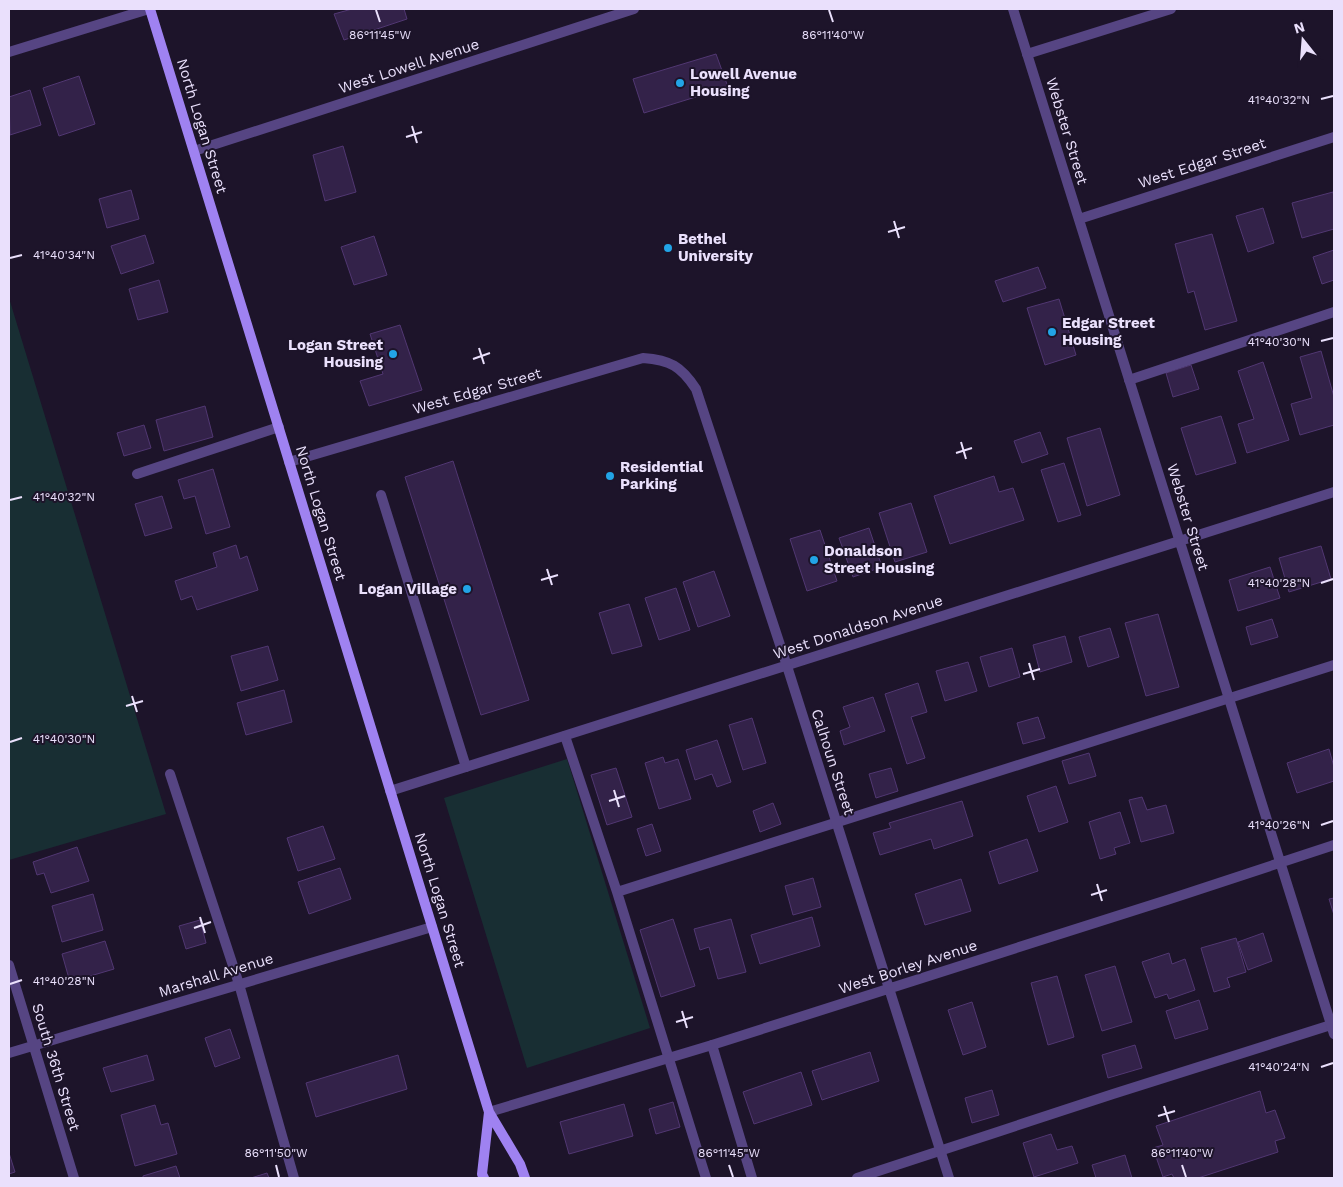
<svg xmlns="http://www.w3.org/2000/svg" width="1343" height="1187" font-family="'Work Sans',sans-serif">
<rect width="100%" height="100%" fill="#1d142a"/>
<path fill="#182e33" d="M9,298l157,516 -157,46z
M567,759l83,269 -123,40 -83,-270z"/>
<path fill="#332249" stroke="#513772" d="M352,9h52l3,10 -63,21 -10,-26z
M716,54l12,33 -84,26 -11,-34z
M79,76l16,48 -36,12 -16,-48z
M30,90l11,35 -31,10 -1,-38z
M343,146l13,46 -31,9 -12,-46z
M131,190l8,29 -32,9 -8,-29z
M1333,192l1,5v32l-32,9 -10,-35z
M1263,208l11,35 -26,9 -12,-36z
M1212,234l25,87 -32,9 -11,-39 -6,2 -13,-49z
M145,235l9,28 -33,11 -10,-28z
M374,236l13,39 -33,10 -13,-38z
M1334,250v30l-12,4 -9,-27z
M1038,267l8,21 -43,14 -8,-21z
M159,280l9,32 -30,8 -9,-31z
M1059,299l17,56 -31,10 -18,-57z
M400,325l22,65 -53,16 -9,-25 23,-7 -13,-40z
M1321,351l13,46v28l-34,10 -9,-31 21,-6 -12,-41z
M1263,362l26,78 -42,13 -9,-29 16,-5 -16,-48z
M1191,365l8,24 -26,8 -7,-24z
M205,406l8,31 -49,14 -8,-31z
M1221,416l15,47 -40,12 -15,-47z
M144,425l7,23 -27,8 -7,-23z
M1100,428l20,67 -33,11 -20,-68z
M1040,432l8,22 -26,9 -8,-22z
M453,461l76,239 -48,15 -76,-238z
M1064,463l17,52 -23,7 -17,-52z
M213,469l17,58 -24,7 -11,-38 -11,3 -6,-19z
M994,476l5,16 14,-4 11,32 -74,24 -16,-48z
M162,496l10,32 -27,8 -10,-32z
M911,503l16,49 -32,10 -16,-49z
M869,528l13,39 -29,10 -14,-39z
M820,530l17,51 -30,10 -17,-52z
M236,545l4,14 7,-3 11,34 -61,20 -5,-14 -11,4 -6,-19 42,-14 -4,-14z
M1321,546l10,33 -42,13 -10,-34z
M1270,567l10,31 -42,13 -9,-31z
M714,571l16,45 -32,11 -15,-45z
M676,588l14,42 -31,10 -14,-42z
M629,604l13,42 -30,8 -13,-41z
M1158,614l21,73 -33,9 -21,-73z
M1272,619l6,18 -27,8 -5,-18z
M1110,628l9,29 -31,10 -9,-30z
M1065,636l7,26 -32,10 -7,-27z
M268,646l10,34 -37,11 -10,-35z
M1012,648l8,29 -31,10 -9,-30z
M968,662l9,29 -32,10 -9,-30z
M918,683l9,29 -16,5 14,41 -18,6 -22,-70z
M284,690l8,32 -46,13 -9,-32z
M873,697l12,34 -41,14 -4,-14 10,-4 -7,-20z
M1038,717l7,21 -22,6 -6,-21z
M752,718l14,45 -23,7 -14,-45z
M717,740l14,42 -14,5 -5,-13 -17,6 -9,-30z
M1329,749l5,18v14l-37,12 -10,-30z
M1089,753l7,23 -27,8 -7,-23z
M663,757l2,6 13,-4 13,40 -32,10 -14,-46z
M616,768l16,49 -25,8 -16,-50z
M891,768l7,23 -22,7 -7,-24z
M1056,786l12,36 -29,10 -12,-36z
M1142,797l5,13 19,-5 8,28 -33,9 -12,-42z
M962,801l11,35 -39,13 -3,-10 -51,16 -7,-22 18,-5 -2,-5z
M773,803l8,21 -21,8 -7,-21z
M1120,812l10,31 -16,5 2,6 -16,5 -11,-37z
M652,824l9,27 -15,5 -9,-27z
M323,826l12,33 -37,12 -11,-33z
M1027,839l11,32 -39,13 -10,-32z
M77,847l12,34 -38,12 -7,-20 -7,2 -4,-13z
M340,868l11,31 -42,15 -11,-32z
M813,878l8,29 -28,8 -8,-29z
M961,879l10,32 -46,14 -10,-31z
M93,894l10,36 -41,12 -10,-36z
M1334,898v17l-5,-16z
M812,917l8,29 -60,18 -9,-29z
M673,919l22,67 -34,11 -21,-67z
M731,919l15,53 -28,7 -9,-32 -9,3 -6,-21z
M200,920l6,23 -20,6 -7,-23z
M1263,933l9,28 -24,9 -10,-28z
M1236,938l10,34 -19,6 3,9 -16,5 -13,-44z
M105,941l9,28 -44,13 -8,-28z
M1169,953l3,11 13,-5 10,31 -26,9 -2,-5 -12,4 -13,-36z
M1115,966l17,56 -30,9 -17,-56z
M1057,976l17,61 -26,8 -17,-62z
M1199,1000l9,29 -33,10 -9,-28z
M972,1002l14,45 -23,8 -15,-45z
M230,1029l10,29 -25,9 -10,-29z
M1135,1045l7,23 -34,10 -6,-23z
M870,1052l9,29 -57,19 -10,-29z
M147,1055l7,25 -43,12 -8,-24z
M398,1055l9,34 -91,28 -10,-34z
M801,1072l11,33 -58,19 -11,-32z
M992,1090l7,25 -27,8 -7,-25z
M1260,1091l6,22 9,-3 10,28 -10,3 3,11 -80,26h-24l-2,-4 -9,3 -10,-29 10,-3 -7,-19z
M673,1102l7,25 -24,7 -7,-25z
M624,1104l9,32 -64,18 -9,-32z
M155,1105l6,20 7,-2 9,31 -42,12 -14,-51z
M1051,1134l6,16 15,-4 6,17 -44,14 -11,-34z
M9,1153l6,19 -6,2z
M1125,1155l7,23h-36l-4,-13z
M176,1166l4,12h-37v-2z
M267,1173l2,5h-18z"/>
<g fill="none" stroke-linecap="round" stroke-linejoin="round">
<path stroke="#564583" stroke-width="10" d="M1027,54l144,-45
M1129,380l205,-68
M137,474l142,-47
M381,495l85,272
M565,736l52,156 89,286
M170,774l69,210 55,194
M617,892l717,-227
M712,1045l40,133
M857,1178l256,-84 221,-70"/>
<path stroke="#564583" stroke-width="10" d="M1013,9l321,1025
M9,52l140,-43
M194,151l440,-142
M1079,219l255,-82
M289,462l354,-104c27,2 38,8 53,31l91,277 162,512
M390,791l944,-299
M9,965l65,213
M9,1053l423,-126
M489,1112l223,-67 455,-145 167,-55"/>
<path stroke="#9f82f1" stroke-width="10" d="M150,9l339,1103 31,52 5,14
M484,1178l-2,-4 7,-62"/>
</g>
<path fill="none" stroke="#eae0fc" stroke-width="2" d="M376,10l4,12M829,10l4,12M1321,99l12,-3M412,126l5,17M406,137l16,-5M894,221l5,17M888,232l17,-5M10,258l12,-3M1321,341l12,-3M479,348l5,16M473,359l17,-6M961,442l5,17M956,453l16,-5M10,500l12,-3M547,569l5,16M541,580l17,-5M1321,583l12,-4M1029,663l5,17M1023,674l17,-5M132,696l5,16M126,706l17,-5M10,742l12,-4M614,790l5,17M609,801l16,-5M1321,825l12,-4M1097,884l5,17M1091,895l16,-5M200,917l5,16M194,928l17,-6M10,984l12,-4M682,1011l5,17M676,1022l17,-5M1321,1067l12,-4M1164,1106l5,16M1158,1116l17,-5M276,1165l3,12M729,1165l4,12M1182,1165l4,12"/>
<g fill="#22a4e6" stroke="#1d142a" stroke-width="2">
<circle cx="680" cy="83" r="5"/>
<circle cx="668" cy="248" r="5"/>
<circle cx="1052" cy="332" r="5"/>
<circle cx="393" cy="354" r="5"/>
<circle cx="610" cy="476" r="5"/>
<circle cx="814" cy="560" r="5"/>
<circle cx="467" cy="589" r="5"/>
</g>
<g text-anchor="middle" dominant-baseline="central" stroke-width="4" stroke-linejoin="round" paint-order="stroke">
<g font-size="15" fill="#eae0fc" stroke="#1d142a">
<text transform="translate(409 66) rotate(-18)">West Lowell Avenue</text>
<text transform="translate(202 126) rotate(73)">North Logan Street</text>
<text transform="translate(1067 131) rotate(73)">Webster Street</text>
<text transform="translate(1202 163) rotate(-18)">West Edgar Street</text>
<text transform="translate(477 391) rotate(-16)">West Edgar Street</text>
<text transform="translate(321 513) rotate(73)">North Logan Street</text>
<text transform="translate(1188 517) rotate(73)">Webster Street</text>
<text transform="translate(858 627) rotate(-18)">West Donaldson Avenue</text>
<text transform="translate(833 762) rotate(72)">Calhoun Street</text>
<text transform="translate(440 900) rotate(73)">North Logan Street</text>
<text transform="translate(908 967) rotate(-18)">West Borley Avenue</text>
<text transform="translate(216 975) rotate(-17)">Marshall Avenue</text>
<text transform="translate(56 1067) rotate(73)">South 36th Street</text>
</g>
<g font-size="15" font-weight="bold" fill="#eae0fc" stroke="#1d142a" text-anchor="start">
<text x="690" y="74">Lowell Avenue<tspan x="690" dy="17">Housing</tspan></text>
<text x="678" y="239">Bethel<tspan x="678" dy="17">University</tspan></text>
<text x="1062" y="323">Edgar Street<tspan x="1062" dy="17">Housing</tspan></text>
<text x="383" y="345" text-anchor="end">Logan Street<tspan x="383" dy="17">Housing</tspan></text>
<text x="620" y="467">Residential<tspan x="620" dy="17">Parking</tspan></text>
<text x="824" y="551">Donaldson<tspan x="824" dy="17">Street Housing</tspan></text>
<text x="457" y="589" text-anchor="end">Logan Village</text>
</g>
</g>
<g font-size="12" text-anchor="middle" fill="#eae0fc" stroke="#1d142a" stroke-width="4" stroke-linejoin="round" paint-order="stroke">
<text x="380" y="39">86°11'45"W</text>
<text x="833" y="39">86°11'40"W</text>
<text x="1279" y="104">41°40'32"N</text>
<text x="64" y="259">41°40'34"N</text>
<text x="1279" y="346">41°40'30"N</text>
<text x="64" y="501">41°40'32"N</text>
<text x="1279" y="587">41°40'28"N</text>
<text x="64" y="743">41°40'30"N</text>
<text x="1279" y="829">41°40'26"N</text>
<text x="64" y="985">41°40'28"N</text>
<text x="1279" y="1071">41°40'24"N</text>
<text x="276" y="1157">86°11'50"W</text>
<text x="729" y="1157">86°11'45"W</text>
<text x="1182" y="1157">86°11'40"W</text>
</g>
<rect width="1343" height="1187" fill="none" stroke="#eae0fc" stroke-width="20"/>
<g transform="translate(1303 40) rotate(343)" stroke="#1d142a" stroke-width="4" paint-order="stroke">
<path d="M0-4L9 19L0 12L-9 19Z" fill="#eae0fc"/>
<text y="-8" font-size="14" font-weight="bold" text-anchor="middle" fill="#eae0fc">N</text>
</g>
</svg>
